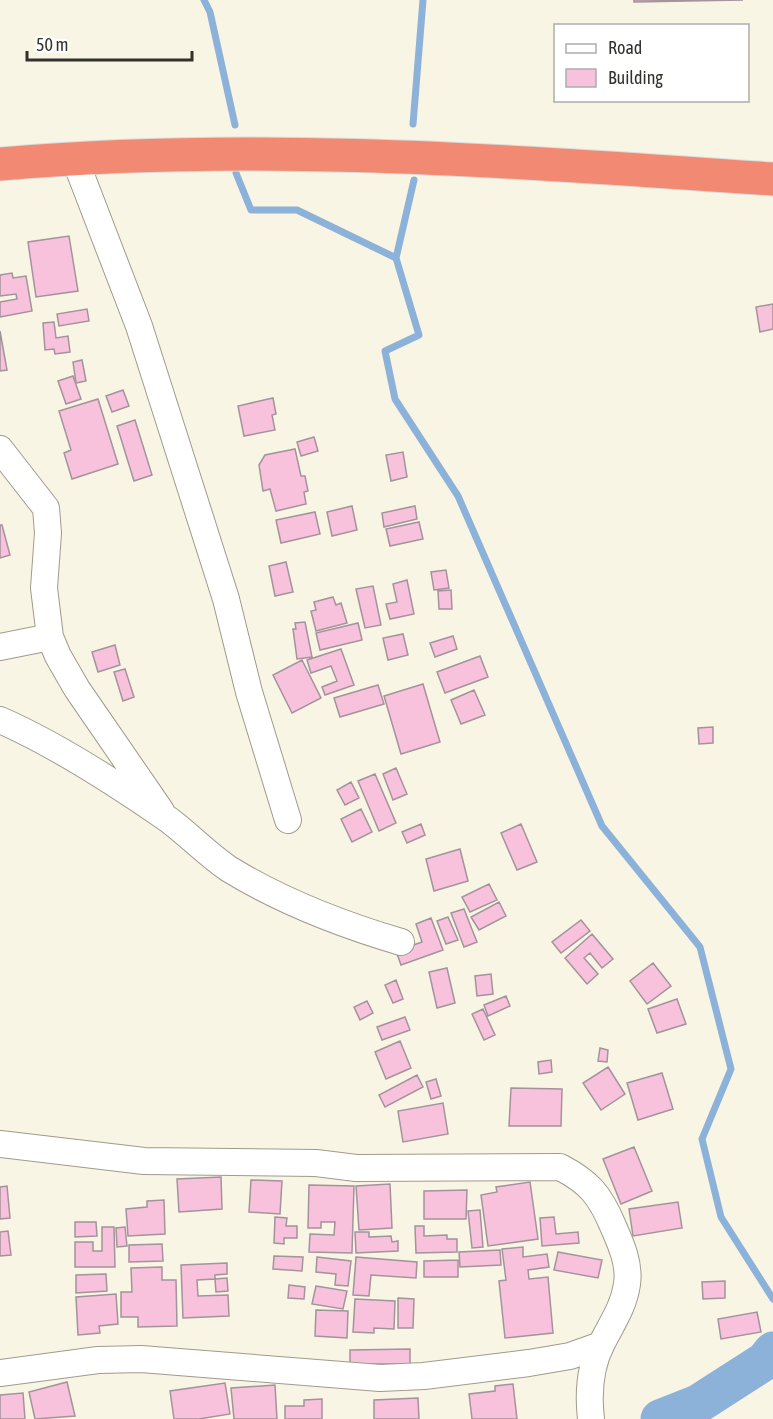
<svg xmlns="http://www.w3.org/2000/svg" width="773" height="1419" font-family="'Asap Condensed',sans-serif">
<rect width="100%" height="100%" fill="#f9f5e5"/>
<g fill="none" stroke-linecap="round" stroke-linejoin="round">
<path stroke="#8db2da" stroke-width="7" d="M204,0l6,12 25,113
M413,124l10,-124
M236,173l15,37h46l99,48
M414,180l-18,78 23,77 -34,16 10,48 63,97 144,330 98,121 31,122 -29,70 19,78 52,82"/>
<path stroke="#8db2da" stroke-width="39" d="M660,1419l38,-15 67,-43 8,-10"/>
</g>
<path fill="#f8c2dd" stroke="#a3939b" stroke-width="1.5" d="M634,0h109l-109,2z
M69,236l9,55 -42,6 -8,-55z
M12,273l1,5 13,-2 6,35 -32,6v-15l17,-3 -1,-5 -16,2v-21z
M773,304v25l-13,3 -4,-25z
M87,309l2,12 -30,5 -2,-12z
M54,322l2,16 12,-2 2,16 -15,2 -1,-5 -9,1 -2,-27z
M0,331l7,39 -7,1z
M82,360l4,21 -10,2 -3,-21z
M73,376l8,23 -15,5 -8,-23z
M123,390l6,16 -17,6 -6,-16z
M273,398l3,16 -4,1 3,15 -31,6 -6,-30z
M98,399l20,65 -46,15 -8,-26 7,-3 -12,-39z
M135,420l17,55 -18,6 -17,-55z
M314,437l4,14 -17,5 -4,-14z
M295,449l6,27h4l3,15 -4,1 2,12 -30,7 -6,-22 -7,2 -4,-26 6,-10z
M403,452l4,25 -16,4 -5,-26z
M352,506l5,24 -25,6 -5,-24z
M415,506l2,13 -33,8 -2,-14z
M315,512l5,22 -39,9 -5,-23z
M419,522l4,17 -33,7 -4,-17z
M0,525h2l8,30 -10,3z
M286,562l7,30 -18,4 -6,-30z
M446,570l3,18 -15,2 -3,-18z
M407,580l7,34 -24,5 -4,-15 11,-2 -4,-18z
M373,586l8,39 -16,3 -9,-39z
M451,590l1,19h-13l-1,-18z
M333,597l3,8 5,-2 6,20 -31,8 -5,-20 5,-1 -2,-8z
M305,622l7,35 -15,2 -4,-30h3l-1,-6z
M358,623l4,17 -42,10 -4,-17z
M403,634l5,21 -20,5 -5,-22z
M453,636l4,13 -22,8 -5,-14z
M115,645l5,20 -22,7 -6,-20z
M341,649l13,36 -29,10 -3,-8 15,-6 -6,-15 -20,7 -4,-13z
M480,656l8,21 -43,16 -8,-21z
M302,660l19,38 -29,15 -19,-38z
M125,669l9,28 -11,4 -9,-29z
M423,684l17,58 -39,12 -17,-58z
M378,685l6,19 -44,13 -6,-19z
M474,690l11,25 -24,9 -10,-24z
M713,727v16l-14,1 -1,-16z
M396,768l11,26 -14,6 -10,-26z
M375,774l21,49 -17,8 -21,-50z
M351,782l8,16 -14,7 -8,-15z
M361,809l11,23 -20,10 -11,-23z
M421,824l4,11 -18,8 -5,-11z
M521,824l16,38 -20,8 -16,-37z
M460,849l8,32 -34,10 -8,-32z
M489,884l8,16 -27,12 -8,-15z
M499,902l7,14 -27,14 -8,-13z
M464,909l13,33 -13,5 -13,-34z
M448,917l10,23 -12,4 -9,-23z
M431,918l12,32 -42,15 -5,-14 26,-9 -6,-18z
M581,920l9,11 -29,22 -9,-11z
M592,934l21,25 -11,9 -12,-15 -6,5 14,16 -11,10 -22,-26z
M653,963l18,23 -24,18 -17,-23z
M447,968l8,35 -18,5 -8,-36z
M491,974l2,20 -16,2 -2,-20z
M396,980l7,19 -10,4 -8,-18z
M506,996l4,10 -22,10 -4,-11z
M677,999l9,25 -29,9 -9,-24z
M367,1001l6,12 -13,7 -6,-13z
M483,1009l12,26 -11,5 -12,-26z
M405,1017l5,13 -28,10 -5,-13z
M400,1041l11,27 -25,11 -11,-27z
M600,1048l8,2 -1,12 -9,-1z
M551,1060l1,12 -13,2 -1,-12z
M608,1067l17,27 -24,16 -18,-27z
M662,1073l11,36 -35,11 -11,-37z
M417,1075l6,12 -38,20 -6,-12z
M436,1079l5,17 -10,3 -5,-17z
M511,1088l51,1 -1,37h-52z
M443,1103l5,31 -45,8 -5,-31z
M634,1147l18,44 -31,13 -18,-45z
M221,1177l1,32 -43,3 -2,-33z
M251,1180l31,1 -2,33 -31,-2z
M530,1182l8,57 -50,7 -7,-51 16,-3 -1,-5z
M390,1184l2,44 -33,2 -3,-44z
M309,1185l45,1 -2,67 -43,-1 1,-18 24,1 1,-13h-14v6h-13z
M7,1186l3,32 -10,1v-32z
M467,1190l-1,29h-42v-28z
M164,1200l1,34 -37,2 -2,-27 21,-2v-6z
M678,1202l4,26 -49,8 -4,-27z
M480,1210l3,37 -11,1 -4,-37z
M275,1217l12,1 -1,8h11v12h-13v6l-10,-1z
M554,1217l2,17 22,-2 1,11 -37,3 -2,-28z
M75,1222h21l1,14 -22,1z
M415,1226h9v10l23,-1v4h10v13l-41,1z
M102,1227h12l1,40h-40v-25h18v9h9z
M125,1227l2,19 -10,1 -1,-19z
M8,1231l3,24 -11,1v-24z
M355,1232h14v5l22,-1 1,6 6,-1v10l-42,2z
M162,1244l1,17 -34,1v-17z
M523,1247v10l24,-3 2,13 -21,3 1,9 19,-2 5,56 -48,5 -6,-57 7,-1 -4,-31z
M500,1250l1,15 -41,2 -1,-15z
M558,1252l44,8 -4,18 -44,-8z
M274,1256l29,1 -1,14 -29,-2z
M317,1257l34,4 -3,25 -13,-1 1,-11 -20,-2z
M356,1257l61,5 -1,16 -45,-3 -2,21 -16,-1z
M458,1260v17h-34v-16z
M227,1263v11l-12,1v4l-18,1 1,16 30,-1 1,21 -46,2 -2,-53z
M162,1267v13h14l1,46 -39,1v-10h-17v-25h11l-1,-24z
M106,1274l1,17 -31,2v-18z
M227,1278l1,13 -12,1 -1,-13z
M725,1281v17l-22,1 -1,-17z
M289,1285l16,2 -1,12 -16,-1z
M316,1286l31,5 -4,18 -31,-5z
M116,1294l2,30 -19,2 1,7 -22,2 -2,-38z
M398,1298l16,1 -1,29h-15z
M355,1299l40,2 -1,28 -20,-1v5l-21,-1z
M316,1310l32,1 -1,27 -32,-2z
M757,1312l4,20 -40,7 -3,-20z
M410,1349v15h-60v-14z
M67,1382l8,34 -40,3 -6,-27z
M225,1383l5,31 -31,5h-25l-4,-28z
M513,1384l4,35h-45l-3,-25 26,-3v-5z
M275,1385l2,34h-43l-3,-31z
M23,1393l2,26h-25v-24z
M418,1398l1,21h-45v-19z
M322,1399v20h-37v-13h19v-6z"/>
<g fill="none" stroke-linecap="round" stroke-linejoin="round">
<g stroke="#9f9b8c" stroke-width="28">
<path id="minor" d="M74,157l65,169 87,273 23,93 39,128
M0,449l46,59 2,25 -4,55 6,49 8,19 19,33 84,122
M0,647l50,-10
M0,720c55,24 120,66 169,100 20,15 39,35 60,49 54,33 111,55 172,73
M0,1144l144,17 172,2 40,5 204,-1c29,15 40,28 53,59 8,18 17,38 14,58 -3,22 -15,39 -25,59 -12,23 -14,50 -11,76
M0,1373l98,-13 43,-1 239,19 44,-2 105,-13 41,-7 31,-11"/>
</g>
<g stroke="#dadad9" stroke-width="35">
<path id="trunk" d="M0,164c257,-23 517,-2 773,15"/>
</g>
<use href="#minor" stroke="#fff" stroke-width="26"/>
<use href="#trunk" stroke="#f28a73" stroke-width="33"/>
</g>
<rect x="554" y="24" width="195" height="78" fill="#ffffff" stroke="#adadaa" stroke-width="1.5"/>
<rect x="566" y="44" width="30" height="9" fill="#ffffff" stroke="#adadaa" stroke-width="1.5"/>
<text x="608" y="54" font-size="18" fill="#33312b">Road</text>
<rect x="566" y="69" width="30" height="18" fill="#f8c2dd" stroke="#adadaa" stroke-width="1.5"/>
<text x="608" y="84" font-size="18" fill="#33312b">Building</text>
<path d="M27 51v9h165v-9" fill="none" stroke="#33312b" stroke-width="3"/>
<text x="36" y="51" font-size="18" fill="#33312b" stroke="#ffffff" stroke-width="4.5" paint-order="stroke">50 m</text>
</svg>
